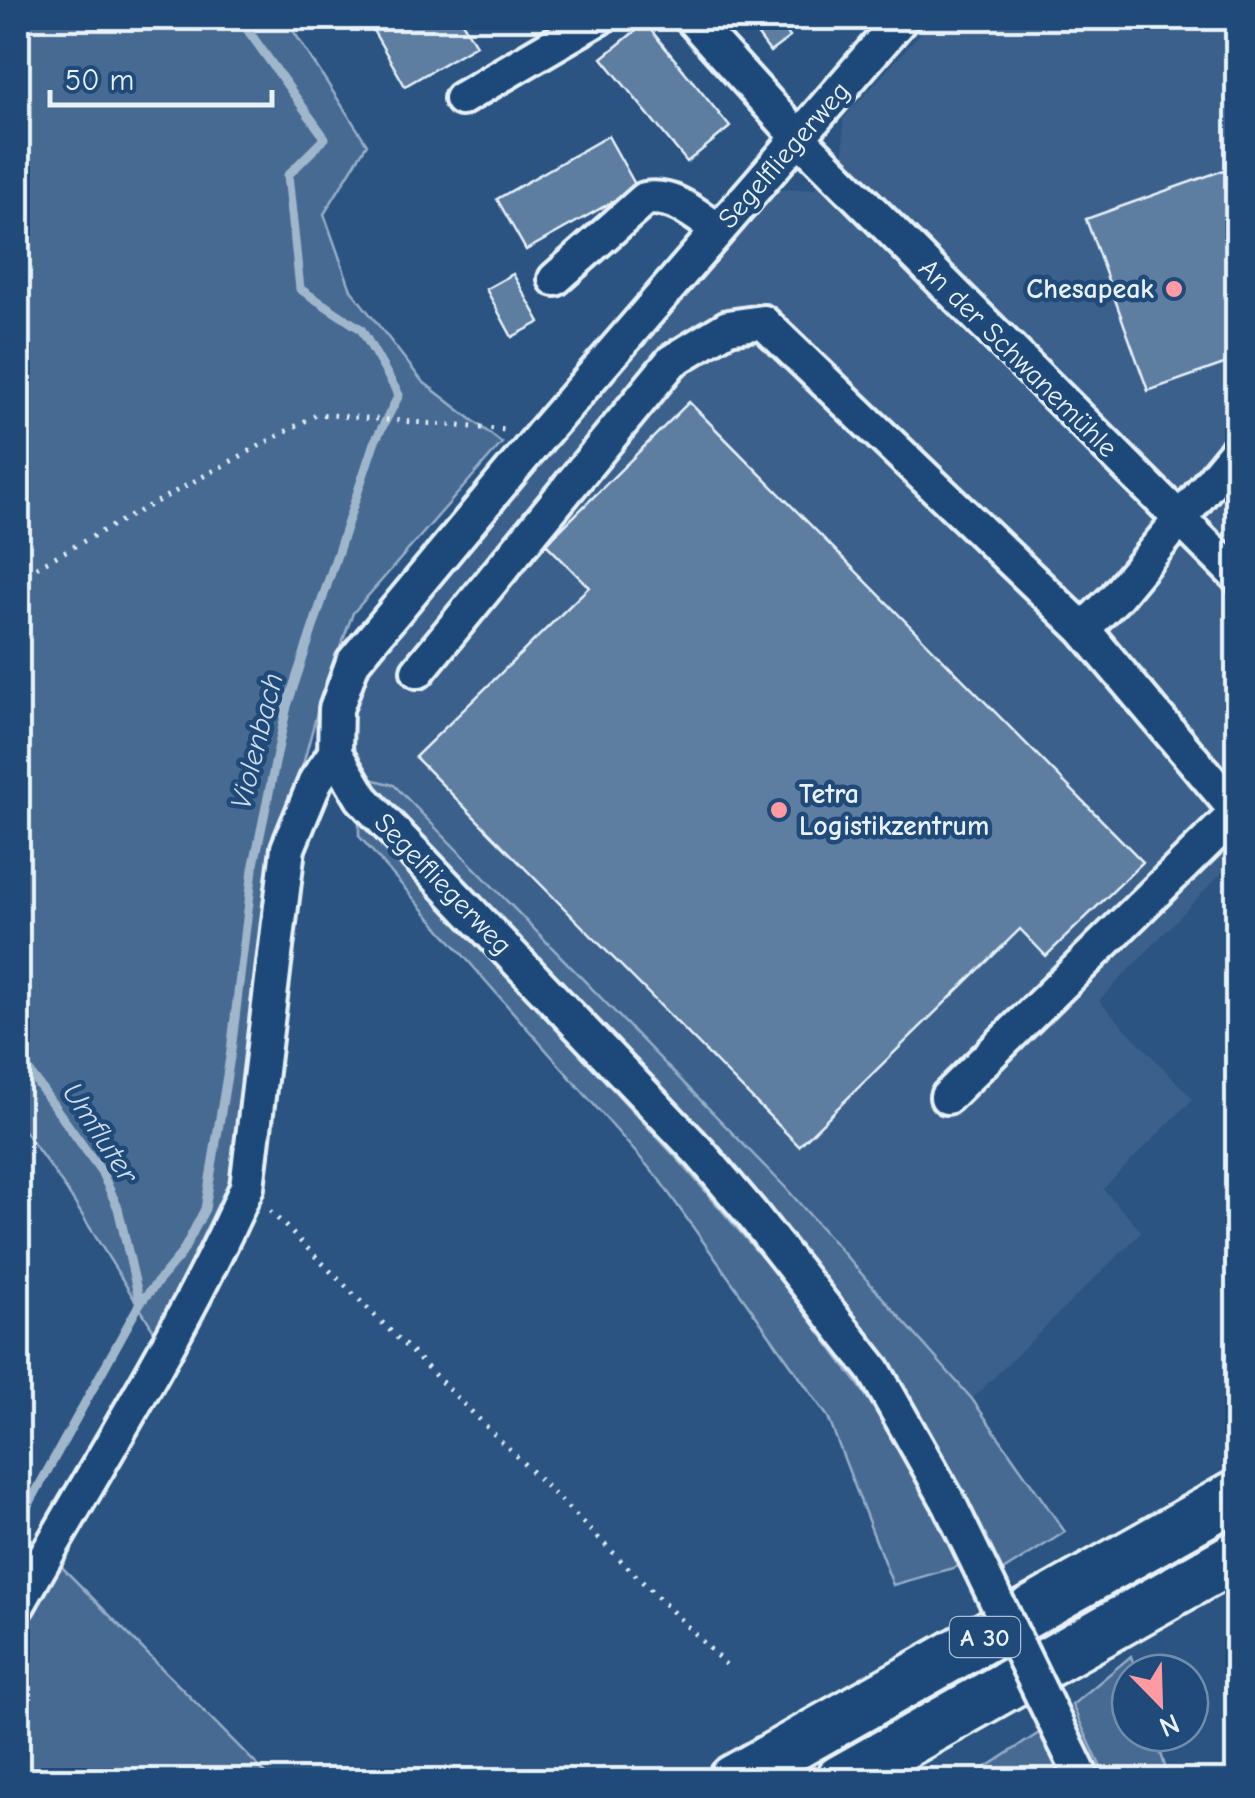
<svg xmlns="http://www.w3.org/2000/svg" width="1255" height="1798" font-family="'Comic Neue',sans-serif">
<rect width="100%" height="100%" fill="#2b5482"/>
<filter id="ink" filterUnits="userSpaceOnUse"><feTurbulence type="fractalNoise" baseFrequency=".01" numOctaves="2"/><feDisplacementMap in="SourceGraphic" scale="20" xChannelSelector="R" yChannelSelector="G"/><feConvolveMatrix kernelMatrix="1 2 1 2 8 2 1 2 1" color-interpolation-filters="sRGB"/></filter>
<g filter="url(#ink)">
<path fill="#3a608b" d="M934,18h303v839l-138,144 94,98 -90,90 39,43 -170,167 -187,-212 -391,-402 -30,-8 -10,-27 -3,-52 24,-46 403,-462 37,-1 29,-29 -1,-41z"/>
<path fill="#476b93" stroke="#98aec6" stroke-width="2.5" d="M18,18h267l82,126 -43,70 27,76 71,91 80,62 -149,170 -33,89 -33,121 -46,333 -85,178 -90,-145 -48,-67z
M364,777l30,8 391,402 187,212 93,133 -62,39 -80,-145 -155,-212 -268,-297z
M359,817l324,348 99,116 79,107 56,87 43,91 -67,19 -65,-168 -170,-239 -299,-342z
M56,1561l216,219h-254v-150z
M1131,1656l6,17h-7v60h25l14,47h-81l15,-8 -31,-67z
M1039,1733l25,47h-97z"/>
<g fill="none" stroke-linecap="round" stroke-linejoin="round">
<path stroke="#a0b6cb" stroke-width="9" d="M18,1056l83,115 17,37 22,95
M18,1524l122,-221 42,-50 23,-44 26,-158 22,-182 34,-163 87,-263 25,-48 -38,-66 -61,-40 -12,-114 37,-37 -86,-120"/>
</g>
<path fill="#5d7da1" stroke="#e8f1f8" stroke-width="2.5" d="M366,18h55l3,4 7,-4h29l16,27 -71,41z
M745,18h31l14,19 -20,15z
M645,23l85,104 -43,35 -85,-104z
M608,136l29,52 -111,62 -29,-51z
M1238,165v194l-90,32 -62,-172z
M513,274l27,48 -28,15 -26,-48z
M689,402l454,460 -97,94 -26,-27 -221,217 -384,-389 174,-170 -43,-43z"/>
<g fill="none" stroke-linecap="round" stroke-linejoin="round">
<g stroke="#e8f1f8" stroke-width="40">
<path id="minor" d="M691,18l108,120 439,439
M902,18l-359,415 -190,229 -17,47 -1,44 27,45 338,355 51,60 123,157 75,133
M461,99l138,-81
M555,279l90,-80c29,-5 51,16 73,31
M1083,629l32,-31 123,-149
M418,671l254,-310 56,-34 35,-5 320,307 154,183 -290,285
M18,1605c77,-137 165,-273 229,-418l41,-339 28,-68 19,-27"/>
</g>
<g stroke="#e8f1f8" stroke-width="55">
<path id="highway" d="M733,1780l505,-286
M840,1780l398,-225"/>
</g>
<path stroke="#e8f1f8" stroke-width="5" stroke-dasharray="2.5 8" stroke-linecap="butt" d="M18,577l300,-163 189,16
M270,1211l457,455"/>
<use href="#minor" stroke="#1f4a7a" stroke-width="32"/>
<use href="#highway" stroke="#1f4a7a" stroke-width="48"/>
<g stroke="#e8f1f8" stroke-width="40" stroke-linecap="butt">
<path id="minor-bridge" d="M949,1503l134,277"/>
</g>
<use href="#minor-bridge" stroke="#1f4a7a" stroke-width="32"/>
</g>
</g>
<g fill="#ff9aa2" stroke="#1f4a7a" stroke-width="4">
<circle cx="1174" cy="289" r="10"/>
<circle cx="779" cy="810" r="10"/>
</g>
<g text-anchor="middle" dominant-baseline="central" stroke-width="9" stroke-linejoin="round" paint-order="stroke">
<rect fill="#1f4a7a" stroke="#acbfd2" stroke-width="2.5" x="950" y="1617" width="70" height="40" rx="8"/>
<g font-size="25" font-weight="bold" fill="#e8f1f8">
<text x="985" y="1637">A 30</text>
</g>
<g font-size="28" fill="#e8f1f8" stroke="#1f4a7a">
<text transform="translate(784 155) rotate(-49)">Segelfliegerweg</text>
<text transform="translate(1018 358) rotate(45)">An der Schwanemühle</text>
<text transform="translate(443 884) rotate(46)">Segelfliegerweg</text>
</g>
<g font-size="28" font-weight="bold" fill="#e8f1f8" stroke="#1f4a7a" text-anchor="end">
<text x="1154" y="289">Chesapeak</text>
<text x="799" y="794" text-anchor="start">Tetra<tspan x="799" dy="32">Logistikzentrum</tspan></text>
</g>
<g font-size="30" font-style="italic" fill="#d0dde9" stroke="#1f4a7a">
<text transform="translate(257 741) rotate(-76)">Violenbach</text>
<text transform="translate(100 1133) rotate(57)">Umfluter</text>
</g>
</g>
<rect width="1255" height="1798" fill="none" stroke="#1f4a7a" stroke-width="60"/>
<rect x="30" y="30" width="1195" height="1738" fill="none" stroke="#e8f1f8" stroke-width="4" filter="url(#ink)"/>
<g transform="translate(1160 1703) rotate(157)"><circle r="48" fill="#1f4a7a" stroke="#6f8dac" stroke-width="2.5"/>
<path d="M0-8L18 38L0 25L-18 38Z" fill="#ff9aa2"/>
<text y="-15" font-size="28" font-weight="bold" text-anchor="middle" fill="#e8f1f8">N</text>
</g>
<path d="M50 90v15h222v-15" fill="none" stroke="#e8f1f8" stroke-width="5"/>
<text x="65" y="90" font-size="30" fill="#e8f1f8" stroke="#1f4a7a" stroke-width="8" paint-order="stroke">50 m</text>
</svg>
